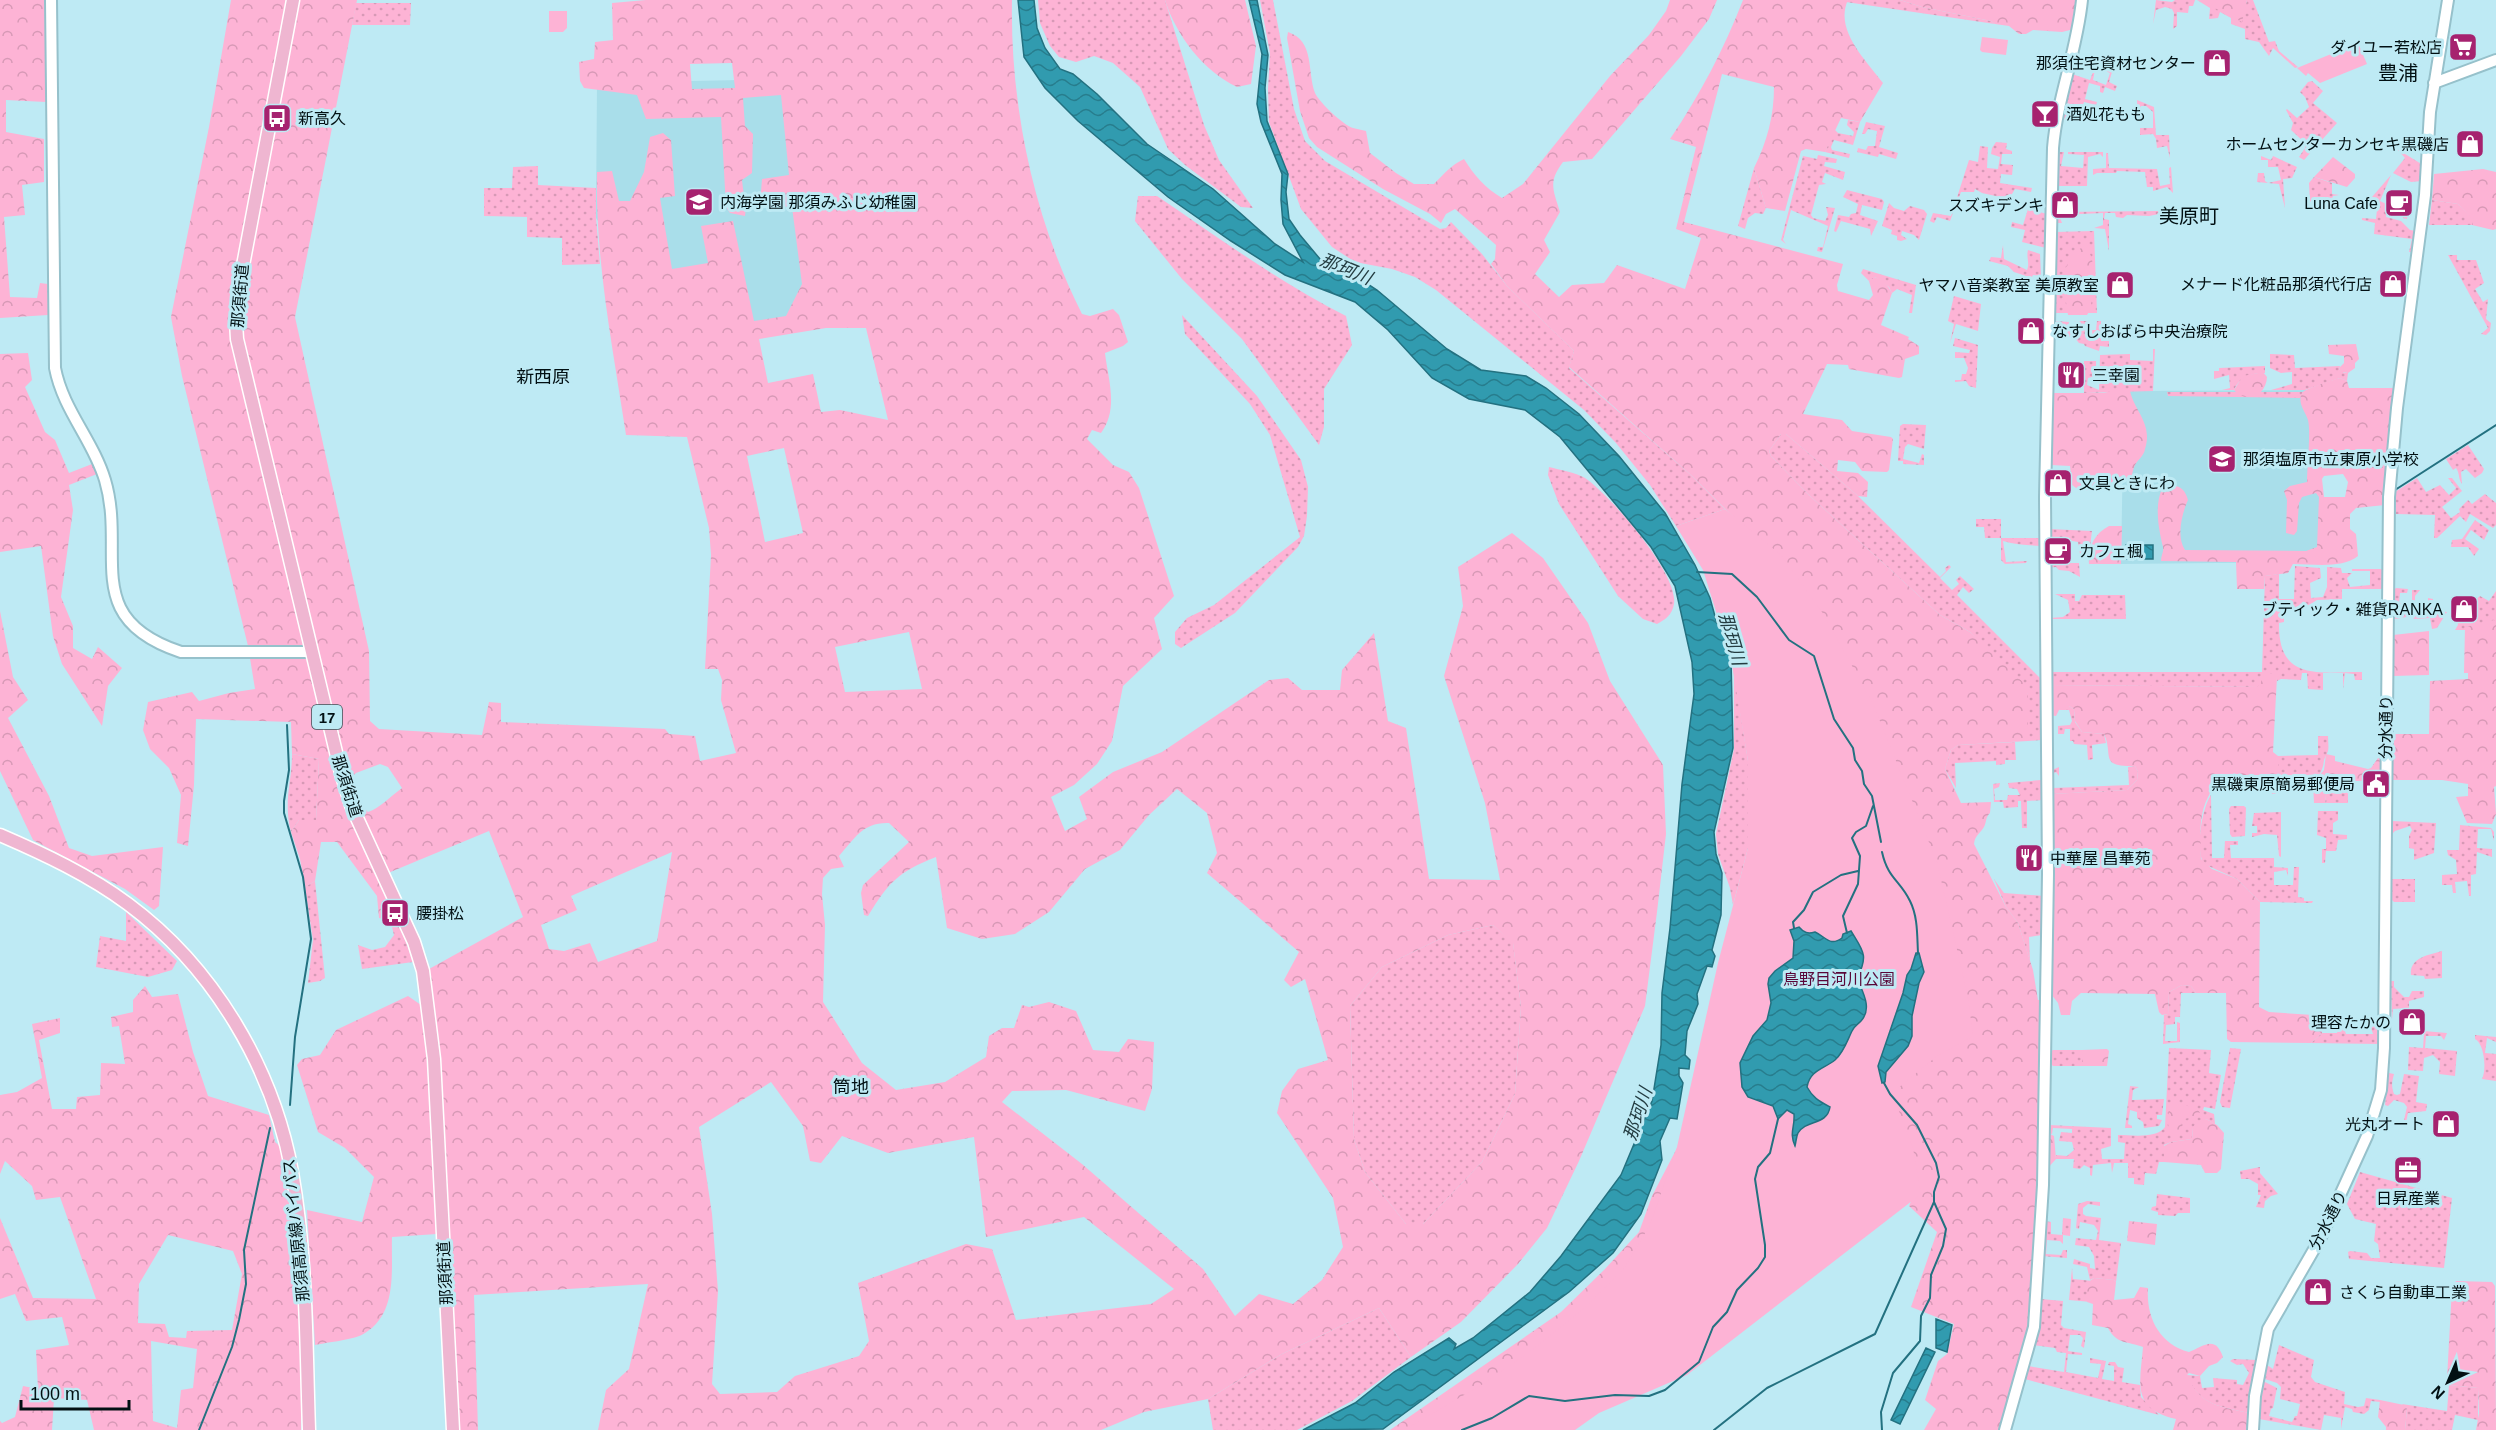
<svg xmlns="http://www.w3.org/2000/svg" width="2496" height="1430" font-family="Helvetica,'Noto Sans JP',sans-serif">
<defs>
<pattern id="grass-dots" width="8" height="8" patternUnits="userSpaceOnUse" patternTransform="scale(1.5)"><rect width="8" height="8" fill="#fdb3d5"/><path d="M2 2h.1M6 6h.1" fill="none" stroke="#d799b6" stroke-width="1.8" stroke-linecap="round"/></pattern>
<pattern id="forest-crowns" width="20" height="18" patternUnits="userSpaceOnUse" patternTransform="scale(1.5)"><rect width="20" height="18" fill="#fdb3d5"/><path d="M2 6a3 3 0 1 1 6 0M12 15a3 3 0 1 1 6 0" fill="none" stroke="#d799b6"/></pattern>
<pattern id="water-waves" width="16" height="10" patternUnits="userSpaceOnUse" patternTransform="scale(1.5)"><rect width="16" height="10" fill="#319baf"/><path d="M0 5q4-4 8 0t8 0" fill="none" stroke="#277d8d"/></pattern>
</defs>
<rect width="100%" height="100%" fill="#beeaf4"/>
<path fill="#a9deea" d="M788,79l28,245 -140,17 -80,-123 1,-135z
M2322,390l-3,172 -198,2 3,-173z"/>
<path fill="url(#grass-dots)" d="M1038,0h127l39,125 15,35 34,48 -12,-1 -56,-42 -17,-16 -28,-62 -27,-24 -19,-7 -18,6 -17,-5 -9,-11 -10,-23z
M1260,0h13l21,109 11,32 20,20 115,68 6,-1 5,-6 31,32 25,32 67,65 -5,17 123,108 33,33 -49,17 -26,-41 -34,-42 -32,-33 -148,-120 -21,-13 -23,-8 -37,-7 -23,-15 -31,-38 -32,-87 -1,-33 2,-36z
M1848,0h52l22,7 69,14 4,3 -149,-22z
M2156,0l16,2 3,-2h20l-2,6h-4l-1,7 -11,-1v14l-4,3 1,-16 -2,-4 -7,-2 -9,3 -3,14z
M2197,0l49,4 1,-4h6l16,42 6,-1 4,10 19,16 -3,1 -22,-20 -4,8 -10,-14 -14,-3v-10l-14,-5v-6l-11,-6 -2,6 -9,1 1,-11z
M356,3h55l-1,22h-58z
M2077,58l20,2 -4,20 13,5 4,-12 -9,-4 2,-8 12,1 -6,20 8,4 -2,5 -10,-4 -2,6 -3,-1v-6l-11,-3 -4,16 12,3 -1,3 -12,-3 -4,17 10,2 4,-10 2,1 -5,10 -29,-2 10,-46 18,6 3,-8 -3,-8 -12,-5 -5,11z
M2312,81l11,10 -10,12 24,20 -33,37 -5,-3 6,-9v-5l-14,-13 2,-7 -7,-13 1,-1 10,9 12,-11 -4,-10 -5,-5 8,-10z
M2137,100l17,7 2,28h13l1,23 -3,-12 -10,2 -1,-9 -3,-5 -13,1v-7h13v-16l-7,-6h-5l-3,14z
M1848,120l12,2 -7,23 -19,-5 -3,7 1,3 18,4 -1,4 -24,-6 9,-23 4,4 15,3 1,-4 -7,-7z
M1866,122l19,4 -6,21 19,6 -2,6 -17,-5 -1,3 -21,-5 1,-4 8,2 2,-4h7l2,-15 -9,-2 -3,5h-3z
M1996,142l11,1 -1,6 6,2v3h-10l-1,10 12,1 -1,10 -11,-1 -1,9 32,5 -1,4 -16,-3 -6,10 -27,-6 -7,-4 -1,3h-13l-11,29 -13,-4 -3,6 -4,-2 3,-8 18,3 18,-56 9,2 2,-16 8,1 -1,21 11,1 2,-12 -9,-3 1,-6z
M2397,149l26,16 -1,16 -11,1 -18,-9 12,-15z
M2060,152h4l-3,14 22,2 1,-13 -16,-1v-2h35v5l-3,-3 -12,3 -1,29h-28l-3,-4 1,-26z
M2106,153h2l1,15 48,1 3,17 10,-2 -1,-16 2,-1 2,26 -6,-6 -14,4v-4h-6l-2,-15 -28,-1 -1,2h-19l-4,2v-6l13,-1z
M1818,155l19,4 -1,4 -11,-1 -1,4 21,6 -2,8 -18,-7 -3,9 4,2 -7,1 -8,30 2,3 12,3 3,-6 -2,-8 9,1 -13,44 -5,-1 1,-4h5l5,-21 -37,-16 -8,30 3,4 -5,-4 22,-84 14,3z
M2261,156l10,4 2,-4 24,11 -5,11 -9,1 2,29 -6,-24 -22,-2 1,-9h6l1,8 3,2 13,-3 -3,-13h-10v-7h-7z
M538,166v19l58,3v30l4,46 -38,1v-27l-35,-1v-20l-43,-1v-28h28l1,-21z
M1754,168l12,40 -3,6 -8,-1 -7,5 -3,11 -7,-3z
M2391,175l-11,26 21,10 4,-10 4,3 -2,15 -4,-1 -1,-5 -12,-5 -3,2 -1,7 15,4 9,9 6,1 -3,21h-4l3,-13 -38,-5 1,-11 -13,-3v-2l14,1 1,-10 -20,-2 1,-8h7l1,-4 6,2z
M2314,177l18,6v11l7,1 -6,1 -1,8 -1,-4h-11l-1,-3 -6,1 -3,4 -1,-19z
M1847,190l35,9 2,3 -2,8 -20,-5 -2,10 18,6 -7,15 -1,-7 -29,-8 -5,11 -2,-1 4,-16 11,2 2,-3 5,-1 2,-9 -15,-7z
M1138,196h19c62,42 122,86 189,120l6,29 -28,44v38l-5,18 -77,-106 -60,-60 -47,-58z
M2432,200l26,4 15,15 -1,6h-43z
M1889,203l5,5 10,3 6,-5 14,4 3,4 -8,26 -5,-5 -12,-4 -1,4 6,4 -6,2 -4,-1v-4l-6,-2 1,-4 -10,-4z
M2028,209l19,5 -1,34 -24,-6 3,-12 -14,-3 1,-5 11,3z
M2159,211v3l-10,2 -22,-1 -4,3 -7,-1 -1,-4h-10l-1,6 5,1v31l-4,-22 -11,-1 9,-3v-12l-44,2 3,8h-6v-11z
M2094,231l3,82h-42l-2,-2 2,-79z
M2003,245l1,14 23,11c3,-7 -1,-13 1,-20l12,4 1,22 -8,-1 -2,4 -8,3v-7l-9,-3 -6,-6 -19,-5 2,-4 10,1z
M2448,255h9v5h19l8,23 -9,6 8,13 5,-3 -2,20 5,4 -1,8 -4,4 -5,-1 7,-6z
M1863,269l53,16 -4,28h-3l3,-18 -15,-6 -5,4 -3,-6 -14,-10 -6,4 -8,-8z
M1954,296l27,8 -3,27 -22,-7 -6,19 4,-19 -6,-3z
M1182,315l75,81 44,64 7,27 -1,29 -3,20 -6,11 -63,66 -54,35 -6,-4v-12l12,-14 27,-13 86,-68 -30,-102 -20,-31 -65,-70z
M2056,321l13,1 -1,6h6l1,-7h14l1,9h6l1,-9h4v20h8v6l-9,-1 -1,5 -14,-5 -1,-2 -5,-1 -5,-6h-7l-2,-3 -12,-2v-8z
M1955,338l23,7 -2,43 -7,-2 -3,-5 -11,1v-2h6l1,-6h4l2,-6 -4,-10h-9v-6l14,1 1,-3 -17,-4z
M2153,349h2l-2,42 -69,2v-32h12v15l-8,2 -1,7 12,5 1,-35 30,-1v6l23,1z
M2270,354l24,1 1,13 45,-2 -1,3 5,4h4l-1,8 -7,-3 -35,12h-34l21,-6v-12l-11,1 -11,-5z
M2265,366v7c-12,-1 -27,5 -31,17h-12l8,-2 -1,-13 -15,4v-8h5v-3z
M2167,392h136l-3,6 -132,-2z
M1903,424l23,1 -2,24 -16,-5 -3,3 -2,12 16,4 3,-9 2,1v10l-21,-1v-3h-5l2,-35z
M1781,434h5l72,62 82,81 6,-6 -1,-3 4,-3 2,2 -11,11 12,12 7,-6 -3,-4 4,-4 14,13 -5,4 -6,-6 -6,8 85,85 -1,60 -13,1v-47l-58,-62 -30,-17 -130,-119 -39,-40 -2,-5z
M2468,445l16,24 -2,4 -7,5 -9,-9 -5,3 1,12c-4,-5 -2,-11 -6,-16l-3,2 -7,-11z
M1549,467c11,3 26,5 36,11 24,16 94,96 89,126 -2,11 -8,15 -17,20l-14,-5 -25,-23 -59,-92 -11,-29z
M2417,478l9,14 14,-7 9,10 7,-7 -8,-10h4l10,13 -20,16 9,11 9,-6 -1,-3 9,-9 4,4 13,-10 11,9v22l-3,3 -23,-14 -4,8 -6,-6 -23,22h-3l1,-23 -39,-1 -1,-22z
M1976,519h25v19h40v8c-13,-1 -25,-1 -38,-5l3,21 21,-1 -1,2 -21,1 -4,-4v-22h-16l-1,-11h-8z
M2475,520l14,10 -5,10 -13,-10 -6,9 14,10 -5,7 -6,-9h-17l1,-7 10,-1z
M2049,529l43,2 -3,23h-9l-2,-12 -11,-2 -4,6 -10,2v7l5,8h21l1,14 -11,-6 -10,-1 -3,-3 -9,1 1,-25h9l2,-4h-11z
M2295,566l25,2 1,10 -11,5 1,15 12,-1 4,-10v-20l14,1 1,5h10l-5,5 3,9 20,-2v-14h-18v-2h29l5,5v15h-44v10l-25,1 -8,5 -25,6v11l-5,1c-1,59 40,49 83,49v8h-7l-1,-6 -9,-1 -2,16v-16h-20v17l-15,-1 -1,-16h-5l-1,7 -20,-1 -4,2v-4l-19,10 -208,-2v-13h212l3,-96 14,-2v25h15z
M2396,588l12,1 -1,4h-7l-1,10h9l1,7h3v-20h8l-5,6v17l13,-2v-13l5,1v11l14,2 -10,16 -5,1 -2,-11 -16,1 -2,-3 -17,3 -2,8 1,-37z
M2496,591v31l-31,5v3h-10l3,-5 -2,-11 13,8 7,-9 -8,-7 12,-10 9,5z
M2055,594h20v7h4l3,-6h43l1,24h-78l1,-24 2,11 -2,2 1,10 13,-1 7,-5 -2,-12z
M1734,673l14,88v87l-15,57 -3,-17 -12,-34 -2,-20 18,-85z
M2064,706h5l5,3 1,13 7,10 22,2 2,9 -14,2 1,14 -5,1 -1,-15 -13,-1 -1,-3h-3v-12h-5l-1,5h-6v-8l12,-1 2,-4 -3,-11h-10z
M2318,736h10c0,5 1,11 0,15 -1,3 -3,6 -4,9 -3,28 -22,21 -45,22v12h-7l-1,-11 7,-1v-26l40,-1z
M2015,742l1,18h-11v4l-9,1v-4l-41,2 1,25 -11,-19 6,-19 7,-5z
M292,754l27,5 -3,62 -17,-1 -8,12c-8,-32 1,-48 1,-78z
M2135,766l3,6 -1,8 -10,10 -76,4 -1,-23 9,-4v9l-3,-4 -4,2 1,14 76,-3 -1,-18z
M2041,780l3,2v18l-17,1v27h-5l-1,-27h-3v6l-14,1 -1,-6h-9l-1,-18 7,-1 -1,4 -5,2 1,11h12l1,-5h12l-3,-6 -8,-1 -1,-5z
M2331,782h17v21h-23l2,-15z
M2211,795l1,63h12l1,-17h13v4h-8l1,13h43v9l14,1v8l-2,-6 -12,2v13h19l1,-18h5l-1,30 6,1v3h9l-1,2 -52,-1 -23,-23 -33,-15c-9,-13 -2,-57 7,-69z
M2231,806h13l2,2 -1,28 -13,1 -2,-3 -1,-25z
M2318,811h20v9l-5,3v11l14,1v4l-9,1 -2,11h-10l-1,12h-3v-14h4v-11l-9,-3z
M2281,812v45l-2,-1 -2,-21 -13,-1 -12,3v-4h5v-7h-5l2,-13z
M2392,821l44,2 -2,30 -20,7v-11l-5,-1v-12l3,-6 -2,-4 -15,5 -3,3z
M2460,825l31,3 3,4v9l-3,-12h-13l-1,19 15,1v8l-15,-5 -1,22 -5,1v21h-2l-2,-15 -12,1 1,11h-3l-1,-8h-10v-10l15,-1 -1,-14 -8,-5 -1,-5h12z
M1994,879l10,14 41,3 -3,39 -13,2 1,24 -12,-38 -12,-16z
M2392,879h23v23h-21l-2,-2z
M315,881l10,97 -5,3 -12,2 5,-43 -8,-53z
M126,912l51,49 -5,9 -24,7 -52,-10 4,-31 26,5z
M399,922l14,40 -51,7 -4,-24 14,5 13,-3 9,-12 -3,-12z
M1493,925l20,17 8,65 -6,87 -33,68 -59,62h-17l-41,-52 -11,-33 -4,-133 32,-39 66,-32z
M2442,951v27l-17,1 -1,-3 -13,-1c-2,-17 17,-20 31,-24z
M2391,981h3v6l10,10h5l3,-6h12v6l-15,4v7l-16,1 -1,11z
M2182,985l9,1 5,7h-15l-1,24h-5v7l-9,1 -1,16h12v-19l3,1v19l-17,2 1,-29 4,-1 1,-22z
M2375,1020l4,1 -2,13h4v8l-3,2 -67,-1 11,-10h15l2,-7 4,-1 3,9h27l-3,-9 1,-4z
M2412,1030l35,3 -3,7 -3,-4h-15l-1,12 32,3 -2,25 -16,-2 1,-12 -7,-7 -9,3 -1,13 -15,-1 1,-23 14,1 1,-14 -11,-1z
M2475,1035l21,2v5l-9,-4 -2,15 11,1v27l-14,-2c5,-10 2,-36 -7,-40z
M2169,1048l42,2 -2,23 12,2 -6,34 -11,-2 -1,3 11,4 1,10 -9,-5 -13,9 -1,11 -21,3 -7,3v17h-5l-3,12 -11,-1 -1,12 -10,-1v-6h-6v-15h-14l-2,10 -1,-10 -18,2 -1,11 -2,-1v-7l-6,-3 -4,4 -7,-1 1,-9h-18v-4l11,1 7,-6 -2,-8 -13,-1 2,-9 11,1v-4l-19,-1 -1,6 -4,-1 1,-8 62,3v18l-10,3 1,10h22l1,-16 -7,-1v-7c14,0 38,4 47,-8z
M2230,1048l11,1 -11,59 -8,-1 -2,-5z
M2053,1050h29v16h-29l-3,-3v-11z
M2389,1073l5,1c-2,8 -3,11 0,20l3,1 3,-1 4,-20 15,2 -3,26 11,2 -1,7 -18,2 -3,14 -4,-1 1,-5 2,-1 3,-13 -3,-4 -10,-3 -6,6 -3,-1z
M2130,1086l9,1 -6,3 -1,10 32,-1 -2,16h-5v4l5,1 -3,6 -15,2 -1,-6 -6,-4v-6l-7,-2 -2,14 4,2v2h-7z
M2260,1167v6l18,21 -7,2 -6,5 -1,7 -8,-1 5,-12h-3v-11l-9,-5h-8l-1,-8z
M2360,1172l92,26 -8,70 -95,-9 -1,-7 2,-1 17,2 4,5h9l-2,-14 -4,-3 2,-17 -21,-5 -8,-15z
M2157,1194l33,4v15h-12l-3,3 -17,-1v-3l-7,-2 1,-3 4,-1z
M2087,1201l13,1v4l-12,-2 -5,4v6l3,2 15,2 -2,22 22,3 -5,39 -2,-2 -20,-2 -4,2 -3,-13 -14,-3 1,-5 16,5v4l5,1 -1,-13 -5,-9 -14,-2 1,-7 20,2 2,-9 -4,-6 -14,-3 -1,7 -3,-1 2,-24z
M2063,1218l8,1 -1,17 -7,-1v9l-3,-3 -13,-1 -1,14 15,1 2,-5h4v8l-25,-2 2,-35 7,1v12l11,1z
M2072,1268l1,11 20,2 -2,21 -22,-2z
M2041,1299l22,2 -2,24 3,3 22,4 -2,16 -3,-2 2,-8 -3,-3h-10l-2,16 14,2v2l-14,-1 -2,18 32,6 3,-14 -11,-1v-5l16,3 -4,18 12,2v-15l-6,-1 1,-3h6l3,5 6,1 -2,14 18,3 1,12 18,18 -134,-36 3,-13 36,6 2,-19 -9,-1 -2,-4 -22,-3z
M1379,1308l32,49 -59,44 -55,29h-84l-5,-31 74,-45z
M2279,1345l35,15 -3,17 4,5 30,10 -1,12 14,3 6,-1 2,-8 14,2v2l-9,-1 -2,9 -5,4 -11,-2 -1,-3 -7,-2 -4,22v-11l-17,-3 -3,15 -62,-11 4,-38 14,7 -4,20 -2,1 -2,7 23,6 3,-6h2l3,-12 -20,-5 1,-12 -4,-4 -12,-4 2,-14 6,4z
M2233,1359l25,1 -9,53c-30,-7 -49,-7 -63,-38l14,1 2,12 12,-1 -1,-9 24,2v4l6,1 6,-12 -6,-9 -6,1 -7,-4z
M2449,1385l29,3v32l-23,-5 -3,15h-47l2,-21 -5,-5 45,7z"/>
<path fill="url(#forest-crowns)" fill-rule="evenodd" d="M0,0h45l1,102 -40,-2v32l38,7v43l-22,3 3,30 -21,2 6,80 27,1 3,-15 8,1v31l-48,3z
M231,0h126l-62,317 74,334 1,70 9,8 103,6 7,-33 12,1v19l164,7 4,5 26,2 5,25 36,-8 -15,-53 1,-20 -4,-11h-13l6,-114 -2,-27 -22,-91 -61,-2c-13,-87 -31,-174 -29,-263l15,-1 7,30h11l14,-29 6,-35 13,-4 8,7 4,56 -15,2 12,71 36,-6 -7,-37 32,-5 21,100 32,-5 16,-32 -10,-77 -32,-2 2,-26 27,-4 -8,-80 -38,3 2,28 8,8 -1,39 -10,7c1,13 5,24 3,36l-15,-3 -4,-6 -5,-90 -75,2 -9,-24 -53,-7 -4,-7 -1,-19 15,-3 1,-17 18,-2 -1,-37 34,-3h366c-2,107 22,219 70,314l8,2 23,-7 6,6 9,27 -5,4 -18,7c3,26 14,56 -4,80l-9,-3 -5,9 26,26 16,7 10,16 35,108 -20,22 8,31 -39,37 -11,55 -15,23 -23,21 -23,12 14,34 22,-12 -8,-22 34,-25 49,-20 107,-72 19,-2 14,12h38l2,-20 32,-37 14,88 18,7 23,151 71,1 -15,-77 -41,-127 19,-70 -5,-39 54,-34 31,25 45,65 22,58 53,84 3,69 -9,78 -12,94 -66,155 -32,67 -29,36 -57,58 -50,35 -32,-49 -97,46 -74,45 -64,13 -43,18h-503l8,-40 23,-21 19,-85 -174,11 4,135h-21l-28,-461 94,-52 -34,-86 -101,42 -31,-66 5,-1 6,6c12,-4 23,-16 34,-24l-14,-21 -8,-3 -24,9 -10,9 50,134 -9,4 -8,-2 -2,-22 -40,-54h-16l-6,39 -10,6 -5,-28 -9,-27 8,-12h17l3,-61 -27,-5 -1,-32 -95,-3 -2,66 -6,61 -11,-3 4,-48 -12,-27 -19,-19 -7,-19 5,-28 44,-10 7,9 30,-8 26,-4 -7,-43 -66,-270 -11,-59 38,-190zM732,63l3,25 -43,1 -2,-25zM826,328h40l22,92 -48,-10 -19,2 -8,-38 -45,9 -9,-44zM784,448l19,85 -38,9 -18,-86zM909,632l13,57 -77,3 -10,-45zM1177,789l30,24 10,40 -10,20 92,79 -15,28 7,7 14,-8 23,81 -30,9 -16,22 -5,22 56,85 10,49 -21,33 -29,24 -34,-10 -24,22 -32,-47 -121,-105 -80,-62 10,-11 54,-1 79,21 7,-22 2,-47 -26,-3 -9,13 -26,-2 -17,-39 -27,-9 -20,5 -7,-2 -8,23h-12l-13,8 -3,21 -41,25 -49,8 -34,-27 -39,-61 2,-77 -3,-31 1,-16 8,-9 13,-2 -5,-11c16,-18 24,-34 50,-33l20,19 -46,43 -2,8 3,22 4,1c21,-34 30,-44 68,-59l11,71 35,11 33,-5 34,-22 36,-43 35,-19 29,-35zM672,852l-15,89 -59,21 -8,-19 -26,8 -15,-2 -8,-24 36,-15 -6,-14zM1493,925l20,18 8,64 -6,87 -33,68 -59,62h-17l-41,-52 -11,-33 -4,-133 32,-39 66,-32zM771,1082l32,44 7,35 11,2 21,-27 46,17 86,-16 12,100 98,-20 90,72 -23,15 -135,16 -24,-71 -26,-5 -108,39 11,58 -10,15 -64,20 -18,16 -57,2 -8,-10 6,-93 -6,-77 -13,-87z
M1165,0h80l11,46 -5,38 -14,3c-34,-16 -61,-52 -72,-87z
M1670,0h47l-8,19 -28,37 -89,103 -29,3c-15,20 -10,27 -3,50l-16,28 6,12 -15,22 24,23 13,-12 32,-2 13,-18 68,24 16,-51 -25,-9 20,-82 -26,-8c30,-44 54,-90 73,-139h105c-14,30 18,60 35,83l-23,39 -19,-4 -16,34 -19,-3 -5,2 -16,60 -19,-3 -12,-40c13,-26 20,-52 20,-81l-52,-13 -38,148 159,42 -6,21 1,6 31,9 4,-5 -4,-14 5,-4c9,3 14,8 18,16l-11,32 28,12 -1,2 11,7v8l-14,5 -3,18 -3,1 -50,-9 -1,-4 -21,-1 -24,50 39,6 10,11 39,6 2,2 -4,31 -2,2 -25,-1 -7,-9 -17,-2 -1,11 21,2 10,9 -1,15 -9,-1 -72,-62h-5l-12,17 2,5 39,40 130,119 30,17 55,52 3,10v47l-70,4 -7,5 -6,19 16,34 30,-1 -1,11c-5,5 -3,8 -6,14 -4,7 -9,8 -10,17l32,63 12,16 15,47 5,30h6l4,133 6,3 2,23 -10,11 -12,137 -32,123h-78l12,-21 -11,-9 13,-39 9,-7 7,-30 -43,-17 26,-75 -28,-26 8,-19 -28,-90 -116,-541 -81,-80 -123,-109 5,-16 -67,-65 -16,-22 4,-5 1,-14 -41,-36 -9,5 -5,9 -11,-9 -47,-25 -66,-42 -8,-9 -9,-27 -13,-73 1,-6c27,9 19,39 27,61 4,9 28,32 38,35 4,1 9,2 13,3l4,22 26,20 18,11h20c10,-10 17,-19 30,-25 10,16 21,29 38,39l21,-14 87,-108 39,-41 17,-24z
M1900,0h177l-3,29 -12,3 -29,-2 -7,4h-7l-10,-8 -14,-2 -4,-3 -69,-14z
M2199,0h48l-5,22z
M2333,157l22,17v4l-8,9 -33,-10z
M2483,169l13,3v57l-3,1 -21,-5v-6l-14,-15 -26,-4 2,-26z
M2087,245l4,1 1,5 -2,3c6,10 4,53 -3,61h-19l-4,-26 -4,-4v-6l14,-27z
M2356,344l3,15 -4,4v5l-7,5 -7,-1 -2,-4 5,-5v-7l-15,-2 -1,-9z
M28,353l4,27 -7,7 20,45 10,8 14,33 23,-9 5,10 -28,11 4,25 -12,87 12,29v22l19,11 6,-12 24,21 -14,18 -6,40 -40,-62 -9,-28 -12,-90 -41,6v-198z
M2263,372l4,5c-1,19 -20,27 -33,13l9,-14z
M2340,378l7,3 2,7h47l-11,117 -29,3 -6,6v15l6,5 2,22c-16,13 -45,8 -65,8l-5,9 -23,3 -1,13h-27l-1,-27 -75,-1c0,-6 3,-9 2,-14 -4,-16 -9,-41 -1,-58 14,-6 22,-3 26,11 -6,13 -12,37 -3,50l121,1 11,-4 2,-50 -3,-4 -14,4 -3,6 -2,28 -3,4 -8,-2 1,-33 -3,-9 6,-5 17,-4c0,-15 4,-50 1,-62 -3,-9 -11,-17 -6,-27 2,-4 31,-13 38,-15zM2343,474l5,8 -3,15h-21l-2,-18 2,-3z
M2112,391h18c5,21 23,33 15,58 -1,7 -7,10 -10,16 -2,4 -3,10 -4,14 -6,1 -14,0 -19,3 -12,7 -27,14 -40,3l-2,-19 -19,-1 -3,-5 1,-67h55z
M2109,526h13l-1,38h-32c-1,-17 5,-30 20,-38z
M0,611l13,66 15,23 -20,18 41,78 20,52 23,8 71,-9 -4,59 -5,4 -29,-21 -92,-49 -33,-69z
M2494,620l2,2v164l-2,1 2,27 -4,10 -25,-1 -11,-26 12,-1v-12l-26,-4h-54v-42l8,-4h33l1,-53 38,-2v-6h-4l1,-46z
M2429,631v44l-36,1v-41z
M2262,674h14l1,3 -4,75 5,4v26l-67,3c0,9 -3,11 -6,19 -6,16 -5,38 -4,55l11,10 25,10 23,23 -1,105 10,5 44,3 9,11v7l-11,10 -80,-1 -4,-3 -1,-46h-30l-5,-7 -9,-1 -13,7 -1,22 -6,1 -3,-3 -4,-18 -74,-1 -9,8 -2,14h-9l-3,-12 -7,-9v-200l76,-4 10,-10 1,-8 -3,-6c-37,1 -21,-11 -31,-32l-22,-2 -7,-11 -1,-12 -5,-3 -10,4 -3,6 -7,-1 1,-30 207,2 4,-4z
M2326,754l9,2v5l33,8 3,-1 7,-10 3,1 1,21 -51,2 -4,6 -2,15h-11l-1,-20 11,-13z
M145,986l7,11 26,-3 15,58 15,44 61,19 6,27 7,6 15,98 5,101 -1,83h-207l-7,-30 -33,-2 -2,32h-52v-9l2,2 13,-6 8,-31 15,3 -2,-39 33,-5 -7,-28 -36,4 -11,-27 -15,5v-81l33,80 63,1 -36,-102 -24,3 -4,-14 -27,-25 -5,13v-79l17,-3 25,-14 -10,-54 28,-6v15l-21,7 13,69h24l1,-12 23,-2 1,-32 24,1 -6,-38 -7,1 -1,-10 22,-5v-12zM168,1235l65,16 9,23 -10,56 -45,1 -1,7 -17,-1 -4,-13 -27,-1 1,-39zM151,1341l46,8 -4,39 -12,2 -4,38 -24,-7z
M408,996l16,11 13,227 -45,3c-1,32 6,76 -27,96 -10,7 -37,9 -50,12l-8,-135 55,12 12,-45 -29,-29 -27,-16 -21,-67 5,-6 18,-4 16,-25z
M2107,1049l2,2 -2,15h-25v-16z
M2174,1103l23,5 3,5 -3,3 -17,4 2,5 -4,11 -7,1 -3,-13 1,-17z
M2206,1119l11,6 7,8 -3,36 -4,4h-12l-4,-8 -37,-3v-16l7,-4 21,-3 1,-12 5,-6z
M1688,1127l8,108 -260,195h-46l171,-118 44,-43 34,-37 13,-36z
M2129,1221l28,3 -2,21 -28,-4z
M2094,1278l20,2 2,2 -2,18 20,-2 6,-11 8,1c-2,29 11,56 41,64 14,-5 26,-18 34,5l-6,6 -8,3 -9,10 -11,-3 -2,2c13,31 32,31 62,38v17h-76l3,-11c-45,-11 -36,-35 -33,-72 -15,-6 -26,-2 -35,-19l-16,-3 1,-21 -6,-2v-19z
M2456,1281l36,1 3,4 1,144h-20l3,-17 -1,-25 -29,-3 -2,-6 5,-92z
M2380,1400l24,5 3,4 -2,21h-19v-3l-8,-10z"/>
<path fill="#fdb3d5" d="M549,11h18v17l-4,4h-14z
M1982,37l26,3 -2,15 -24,-3 -2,-2z
M2358,43l9,21 -47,19 -12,-10 -2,3 -9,-8z
M2210,207l1,13 -2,2 -24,1 -3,-2 -1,-12z
M1725,509l56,46 43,60 49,89 64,158 31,136 5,38 -36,20 -45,37 21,55 8,46 -234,181 -88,38 -24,17h-171l79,-46 49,-34 50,-40 41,-40 27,-45 27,-78 41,-184 30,-115v-87l-17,-102 -28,-89 -27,-44z"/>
<path fill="url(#water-waves)" stroke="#237180" stroke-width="1.5" d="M1018,0h16l3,28 8,20 15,21 13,5 24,20 50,50 66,45 62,55 28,18 -20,-38 -2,-24 1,-26 -21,-52 -4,-18 5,-50 -13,-54h8l11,55 -3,33 2,33 21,53 -2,18 3,27 11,16 20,24 34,16 23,15 70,59 34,21 45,6 20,12 33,26 40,42 46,57 30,52 15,33 6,22 9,16 6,23 2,89 -19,84 2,22 6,19 -1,42 -9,35 3,6 -3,11 -5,-1 -10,28 1,10 -11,27 -2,24 5,5 -1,9 -10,-1v8l4,7 -6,36 -7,-1 -10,23 2,19 -21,54 -28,39 -44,39 -186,137 -80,1 52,-27 39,-31 55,-34 7,6 -2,5 19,-11 57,-46 31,-36 60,-81 31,-74 9,-56 1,-52 8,-65 12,-144 12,-90 -2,-32 -17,-76 -24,-39 -91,-110 -35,-27 -56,-11 -37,-21 -44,-48 -33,-28 -70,-27 -54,-34 -63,-44 -90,-76 -33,-33 -21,-31z
M2126,545h27v14h-27z
M1799,927c5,6 9,7 16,5 11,5 15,15 27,6l1,-4 8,-3c12,20 18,24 6,47 5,13 16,30 4,43 -4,4 -7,5 -9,10 -5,10 -8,21 -17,29 -11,9 -25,10 -28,27 6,11 12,14 23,20 -3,19 -24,12 -32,26 -2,4 -2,10 -3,13 -6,-14 0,-18 -1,-32l-7,-4 -9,9 -5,-13 -25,-9 -6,-10 -2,-24 13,-27 14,-16 4,-17 -3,-19 1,-6 6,-7 18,-13 1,-17 -4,-11z
M1916,953h3l5,19 -5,11 -7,33v20l-4,10 -22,26 -1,10 -3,1 -4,-17 25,-73 4,-18 4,-6z
M1936,1319l16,6 -5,27 -11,-4z
M1926,1348l9,4 -35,72 -9,-4z"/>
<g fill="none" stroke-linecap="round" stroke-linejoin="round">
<path stroke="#237180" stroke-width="2" d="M2395,490l101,-65
M1697,572l35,2 25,23 32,43 25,16 20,63 19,29 2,12 7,11 2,13 8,12 9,46
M287,725l2,45 -5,31v12l19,64 8,62 -16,98 -5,68
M1882,852c6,27 18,28 28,49 8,16 7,34 8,52
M1794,928l-1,-6 11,-12 9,-18 28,-17 17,-4
M1847,933l-4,-17 15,-32 2,-28 -8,-18 4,-6 10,-6 7,-20
M199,1430l33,-83 7,-27 7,-36 -2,-34 26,-122
M1462,1430l30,-12 37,-22 36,5 50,-6 34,1 16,-6 34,-28 14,-35 14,-15 10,-22 21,-22 7,-11v-12l-10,-66 3,-12 12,-14 8,-34
M1714,1430l53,-42 108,-54 59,-132
M1882,1430l-1,-18 12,-39 27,-32 1,-25 9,-18 1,-23 12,-29 3,-17 -12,-27v-10l5,-15 -3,-14 -19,-38 -27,-31 -6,-11"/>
<g stroke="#96c1cb" stroke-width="14">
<path id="minor" d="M51,0l4,368c8,42 38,72 50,112 22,74 -26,138 76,172h131
M2434,83l62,-23
M2005,1430l29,-103 9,-142 5,-311 -3,-377 8,-349c4,-50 24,-97 29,-148
M2253,1430l2,-34 13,-67 52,-90 47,-103 14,-46 3,-42 5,-551 8,-89 28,-213 5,-83 18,-112"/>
</g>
<g stroke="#fff" stroke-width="15">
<path id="major" d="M293,0l-52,276 -5,46 1,17 104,434 10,32 63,137 9,29 11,88 19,371
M0,835c44,19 89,40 128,69 85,63 145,163 164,268 15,85 14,172 17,258"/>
</g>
<use href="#minor" stroke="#fff" stroke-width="10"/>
<use href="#major" stroke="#efb6d1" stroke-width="12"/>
</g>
<defs>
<g id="supermarket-square" transform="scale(1.5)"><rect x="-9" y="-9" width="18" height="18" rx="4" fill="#a6226f" stroke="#beeaf4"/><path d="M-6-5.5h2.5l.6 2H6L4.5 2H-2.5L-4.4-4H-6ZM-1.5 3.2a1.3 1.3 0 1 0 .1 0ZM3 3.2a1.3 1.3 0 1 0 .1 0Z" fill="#fff"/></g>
<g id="shop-square" transform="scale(1.5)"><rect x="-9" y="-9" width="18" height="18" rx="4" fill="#a6226f" stroke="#beeaf4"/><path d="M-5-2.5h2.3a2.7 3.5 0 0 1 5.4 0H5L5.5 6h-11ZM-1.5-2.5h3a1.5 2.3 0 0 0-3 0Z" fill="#fff"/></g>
<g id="bar-square" transform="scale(1.5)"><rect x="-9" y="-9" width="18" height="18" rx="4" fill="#a6226f" stroke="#beeaf4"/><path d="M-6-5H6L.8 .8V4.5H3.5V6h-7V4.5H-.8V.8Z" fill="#fff"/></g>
<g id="bus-square" transform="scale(1.5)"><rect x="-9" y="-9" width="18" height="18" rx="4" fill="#a6226f" stroke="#beeaf4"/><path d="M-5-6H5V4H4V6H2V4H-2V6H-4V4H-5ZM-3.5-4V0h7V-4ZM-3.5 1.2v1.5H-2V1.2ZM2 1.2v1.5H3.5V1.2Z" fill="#fff"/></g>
<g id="school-square" transform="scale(1.5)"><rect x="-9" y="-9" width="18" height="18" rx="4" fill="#a6226f" stroke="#beeaf4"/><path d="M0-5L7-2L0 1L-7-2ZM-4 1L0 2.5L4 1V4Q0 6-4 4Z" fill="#fff"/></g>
<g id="cafe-square" transform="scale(1.5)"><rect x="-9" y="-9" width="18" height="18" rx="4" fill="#a6226f" stroke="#beeaf4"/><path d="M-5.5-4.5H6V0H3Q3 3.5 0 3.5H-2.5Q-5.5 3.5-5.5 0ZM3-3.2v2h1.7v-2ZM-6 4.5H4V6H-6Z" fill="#fff"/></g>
<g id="restaurant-square" transform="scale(1.5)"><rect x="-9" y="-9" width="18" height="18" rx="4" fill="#a6226f" stroke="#beeaf4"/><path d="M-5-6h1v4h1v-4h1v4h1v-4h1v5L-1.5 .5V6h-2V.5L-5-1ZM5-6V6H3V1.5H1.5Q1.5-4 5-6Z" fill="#fff"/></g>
<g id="civic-square" transform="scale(1.5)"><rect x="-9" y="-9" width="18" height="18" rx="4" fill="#a6226f" stroke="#beeaf4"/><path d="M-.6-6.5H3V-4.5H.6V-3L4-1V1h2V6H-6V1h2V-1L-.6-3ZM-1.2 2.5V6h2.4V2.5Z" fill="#fff"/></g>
<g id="office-square" transform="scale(1.5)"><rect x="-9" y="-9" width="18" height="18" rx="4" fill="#a6226f" stroke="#beeaf4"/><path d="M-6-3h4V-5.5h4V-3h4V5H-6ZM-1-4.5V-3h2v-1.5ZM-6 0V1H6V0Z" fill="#fff"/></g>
</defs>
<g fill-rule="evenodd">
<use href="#supermarket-square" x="2463" y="47"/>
<use href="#shop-square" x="2217" y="63"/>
<use href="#bar-square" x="2045" y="114"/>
<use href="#bus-square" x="277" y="118"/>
<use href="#shop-square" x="2470" y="144"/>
<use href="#school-square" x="699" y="202"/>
<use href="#cafe-square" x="2399" y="203"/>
<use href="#shop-square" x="2065" y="205"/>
<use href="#shop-square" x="2393" y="284"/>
<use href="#shop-square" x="2120" y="285"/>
<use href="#shop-square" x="2031" y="331"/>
<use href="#restaurant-square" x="2071" y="375"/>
<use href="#school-square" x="2222" y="459"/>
<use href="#shop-square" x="2058" y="483"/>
<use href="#cafe-square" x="2058" y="551"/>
<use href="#shop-square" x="2464" y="609"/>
<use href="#civic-square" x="2376" y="784"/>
<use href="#restaurant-square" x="2029" y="858"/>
<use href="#bus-square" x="395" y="913"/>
<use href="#shop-square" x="2412" y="1022"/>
<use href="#shop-square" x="2446" y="1124"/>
<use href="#office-square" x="2408" y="1170"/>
<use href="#shop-square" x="2318" y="1292"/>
</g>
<g text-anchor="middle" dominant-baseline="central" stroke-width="6" stroke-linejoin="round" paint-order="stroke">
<rect fill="#beeaf4" stroke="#3a5156" stroke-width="1.5" x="312" y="705" width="30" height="24" rx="4.5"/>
<g font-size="15" font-weight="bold" fill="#021013">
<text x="327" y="717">17</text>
</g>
<g font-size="16" fill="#021013" stroke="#beeaf4" text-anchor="end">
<text x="2442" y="47">ダイユー若松店</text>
<text x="2196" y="63">那須住宅資材センター</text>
<text x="2066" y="114" text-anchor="start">酒処花もも</text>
<text x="298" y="118" text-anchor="start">新高久</text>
<text x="2449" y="144">ホームセンターカンセキ黒磯店</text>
<text x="720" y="202" text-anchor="start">内海学園 那須みふじ幼稚園</text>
<text x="2378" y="203">Luna Cafe</text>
<text x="2044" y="205">スズキデンキ</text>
<text x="2372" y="284">メナード化粧品那須代行店</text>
<text x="2099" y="285">ヤマハ音楽教室 美原教室</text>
<text x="2052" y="331" text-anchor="start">なすしおばら中央治療院</text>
<text x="2092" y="375" text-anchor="start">三幸園</text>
<text x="2243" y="459" text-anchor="start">那須塩原市立東原小学校</text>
<text x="2079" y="483" text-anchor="start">文具ときにわ</text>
<text x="2079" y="551" text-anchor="start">カフェ楓</text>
<text x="2443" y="609">ブティック・雑貨RANKA</text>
<text x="2355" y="784">黒磯東原簡易郵便局</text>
<text x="2050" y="858" text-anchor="start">中華屋 昌華苑</text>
<text x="416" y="913" text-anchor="start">腰掛松</text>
<text x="2391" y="1022">理容たかの</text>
<text x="2425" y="1124">光丸オート</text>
<text x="2408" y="1198" text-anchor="middle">日昇産業</text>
<text x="2339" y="1292" text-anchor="start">さくら自動車工業</text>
</g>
<g font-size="16" fill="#021013" stroke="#beeaf4">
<text transform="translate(240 296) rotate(-85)">那須街道</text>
<text transform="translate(2386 727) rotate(-89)">分水通り</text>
<text transform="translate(347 786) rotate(72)">那須街道</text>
<text transform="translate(2328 1220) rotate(-63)">分水通り</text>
<text transform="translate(296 1230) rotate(-96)">那須高原線バイパス</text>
<text transform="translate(445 1273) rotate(-93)">那須街道</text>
</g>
<g font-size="16" fill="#590638" stroke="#beeaf4">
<text x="1839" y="979">鳥野目河川公園</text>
</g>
<g font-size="18" font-style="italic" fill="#243c41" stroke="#beeaf4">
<text transform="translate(1346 269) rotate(22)">那珂川</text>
<text transform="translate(1732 639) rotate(74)">那珂川</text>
<text transform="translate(1638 1114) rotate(-72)">那珂川</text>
</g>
<g font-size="18" fill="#021013" stroke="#beeaf4">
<text x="543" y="377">新西原</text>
<text x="851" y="1087">筒地</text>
</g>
<g font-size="20" fill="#021013" stroke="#beeaf4">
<text x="2398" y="73">豊浦</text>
<text x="2189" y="216">美原町</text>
</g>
</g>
<g transform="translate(2448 1382) rotate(224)" stroke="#beeaf4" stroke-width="4.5" paint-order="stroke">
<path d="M0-4.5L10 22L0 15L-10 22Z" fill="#021013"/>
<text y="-9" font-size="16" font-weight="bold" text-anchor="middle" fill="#021013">N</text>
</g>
<path d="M21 1400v9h108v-9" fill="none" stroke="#021013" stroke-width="3"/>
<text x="30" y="1400" font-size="18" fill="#021013" stroke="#beeaf4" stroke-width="4.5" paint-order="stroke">100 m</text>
</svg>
